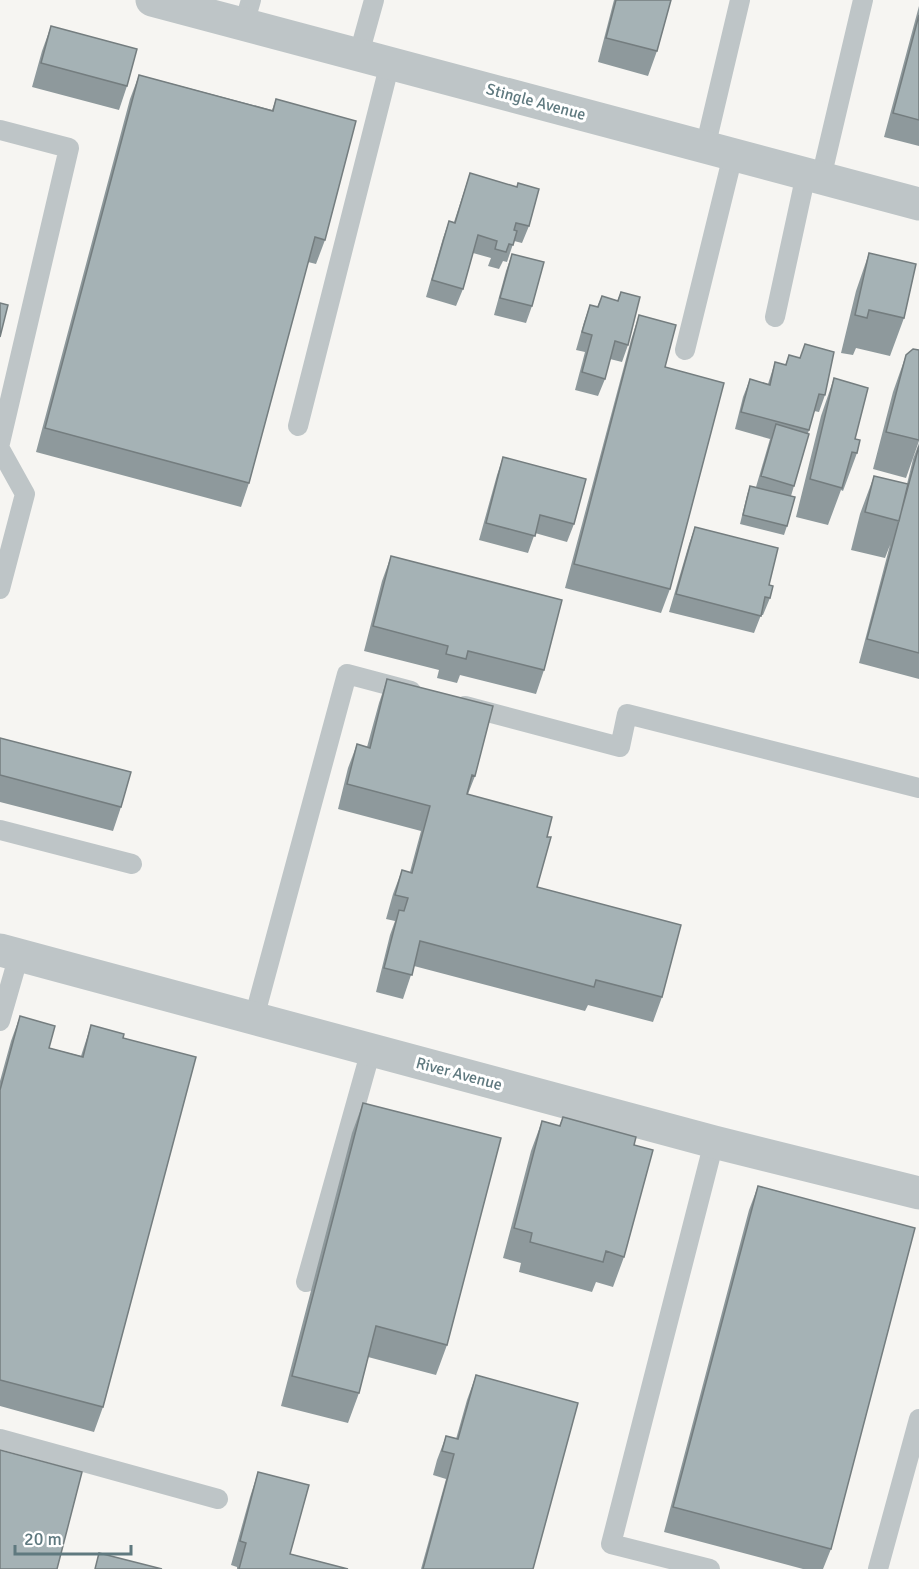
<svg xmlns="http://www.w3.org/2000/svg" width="919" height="1569" font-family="Signika,sans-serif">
<rect width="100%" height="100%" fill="#f6f5f2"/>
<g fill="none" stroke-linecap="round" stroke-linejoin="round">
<path stroke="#bec5c7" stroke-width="20" d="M244,24l7,-24
M359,54l15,-54
M0,130l69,18 -69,295
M705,148l35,-148
M821,178l42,-178
M775,317l31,-143
M685,350l48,-195
M298,426l92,-363
M0,449l25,45 -25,95
M465,706l155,41 7,-33 292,74
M0,830l132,34
M254,1018l93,-344 64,17
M0,1021l19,-66
M306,1282l65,-232
M0,1439l218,60
M710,1569l-99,-25 103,-402
M878,1569l41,-150"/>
<path stroke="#bec5c7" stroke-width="33" d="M152,0l767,204
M0,950l714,192 205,51"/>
</g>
<path fill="#8e999c" d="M614,0h57l-14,51 -9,25 -50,-14z
M919,6v140l-35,-9z
M51,26l76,60 -8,24 -87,-23 10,-36z
M139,75l133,35 4,-11 49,141 -9,24 -8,-2 -59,221 -8,24 -205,-55 94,-353z
M470,173l59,53 -7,17 -8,-2 -7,21 -4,-1 -4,8 -11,-3 3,-8 -18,-5 -10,36 -7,17 -30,-9 17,-59 6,-17 5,1z
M869,253l35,65 -14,38 -34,-8 -3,7 -12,-2 15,-62z
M512,254l20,52 -6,17 -32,-8 12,-44z
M621,292l7,53 -6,17 -12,-3 -5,20 -7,17 -23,-6 10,-38 -9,-2 8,-28 6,-17 7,2 5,-11 15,5z
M639,315l26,52 5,222 -9,24 -96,-25 66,-248z
M919,350v91l-13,37 -33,-9 20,-77 13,-37z
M789,355l36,40 -6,17 -5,-1 -20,75 -3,10 -4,30 -3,9 -44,-11 7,-29 3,-9 6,1 14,-48 -35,-10 8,-32 7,-18 18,5 7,-22 10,3z
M834,378l21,61 2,14 -14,38 -2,-1 -13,35 -32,-8 25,-101z
M919,443v236l-60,-16 31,-118 -5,13 -34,-8 9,-36 14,-38 33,8 6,-25z
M503,457l71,67 -7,18 -32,-9 -7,20 -49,-13 18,-65z
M695,527l74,58 1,13 -7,17h-2l-7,18 -85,-21 20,-68z
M391,556l153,114 -8,24 -76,-19 -3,8 -20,-5 2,-8 -75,-19 18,-70z
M387,679l88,97 -7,18 79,43 -10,50 125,110 -9,25 -65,-17 -3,6 -171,-45 -11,33 -27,-7 14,-57 5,-14 -9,-2 7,-25 9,-24 8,2 11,-41 -83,-22 10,-41 9,-24 10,3 12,-44z
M0,740l121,67 -8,24 -113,-29z
M20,1016l29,32 32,8 10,-31 32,13 -20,369 -9,25 -94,-26v-325l11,-40z
M363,1103l84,242 -11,30 -68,-18 -9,36 -11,30 -67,-17 71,-273z
M563,1117l71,28 -10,112 -11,30 -17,-5 -4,10 -73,-20 2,-9 -18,-5 28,-107 11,-30 17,5z
M758,1186l73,363 -8,20h-20l-139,-37 85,-322z
M476,1375l57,194h-112l25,-90 -13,-4 4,-15 9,-24 10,3 11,-39z
M258,1472l32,82 58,15h-111v-2l-6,-2 19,-68z"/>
<path fill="#a5b2b5" stroke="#747d7f" stroke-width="1.5" d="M616,0h55l-14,51 -51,-13z
M919,15v105l-26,-7z
M51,26l86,23 -10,37 -86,-23z
M139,75l134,36 3,-12 80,22 -31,119 -10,-3 -66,246 -204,-55z
M470,173l47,14 1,-4 21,6 -10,37 -13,-3 -2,7 3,1 -4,14 -4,-1 -3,8 -11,-3 2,-8 -19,-6 -15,54 -31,-9 17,-59 6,2z
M869,253l47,11 -12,54 -35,-8 -2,8 -12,-3z
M512,254l32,8 -12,44 -32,-8z
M621,292l19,5 -12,48 -13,-4 -10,38 -23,-7 10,-37 -10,-3 8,-27 8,2 4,-11 16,5z
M0,303l8,2 -8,32z
M639,315l37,10 -11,42 59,16 -54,206 -96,-25z
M805,344l29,8 -9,43 -6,-1 -10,36 -68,-18 9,-33 20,6 5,-23 11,3 3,-10 11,3z
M913,349l6,1v90l-33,-8 20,-77z
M834,378l34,10 -13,51 5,1 -3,13 -5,-1 -10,36 -32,-9z
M776,424l33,10 -15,52 -33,-10z
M919,446v207l-52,-14z
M503,457l83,22 -12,45 -34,-9 -5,21 -49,-13z
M874,476l34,8 -9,37 -34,-9z
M750,486l45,11 -8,29 -44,-11z
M695,527l83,21 -9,37 4,1 -3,12 -5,-1 -4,19 -85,-22z
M391,556l171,44 -18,70 -76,-19 -2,8 -20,-5 2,-8 -75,-20z
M387,679l106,27 -18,70 -3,-1 -5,19 85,23 -5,20h4l-14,50 144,38 -19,72 -66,-17 -2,7 -174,-46 -8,34 -28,-7 15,-58 5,1 4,-13 -13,-3 7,-25 10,3 18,-67 -83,-22 10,-40 13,4z
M0,738l131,34 -10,35 -121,-32z
M20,1016l35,10 -6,22 34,9 8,-32 33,9 -1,4 73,19 -93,350 -103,-27v-290z
M363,1103l138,35 -54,207 -71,-19 -17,67 -67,-17z
M563,1117l73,20 -2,8 19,5 -29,107 -18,-6 -3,11 -73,-20 2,-9 -18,-5 28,-107 18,5z
M758,1186l157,42 -84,321 -158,-42z
M476,1375l102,28 -45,166h-110l31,-115 -12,-3 4,-15 12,3z
M0,1450l82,22 -25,97h-57z
M258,1472l51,13 -19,69 58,15h-109l7,-26 -6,-2z
M99,1553l63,16h-67z"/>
<g text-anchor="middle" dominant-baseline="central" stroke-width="6" stroke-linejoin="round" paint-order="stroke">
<g font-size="16" fill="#5f797f" stroke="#fff">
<text transform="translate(536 102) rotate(15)">Stingle Avenue</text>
<text transform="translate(459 1074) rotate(15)">River Avenue</text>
</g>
</g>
<path d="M15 1545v9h116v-9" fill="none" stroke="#5f797f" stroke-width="3"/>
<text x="24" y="1545" font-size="18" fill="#5f797f" stroke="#ffffff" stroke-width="4.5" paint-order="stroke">20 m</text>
</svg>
